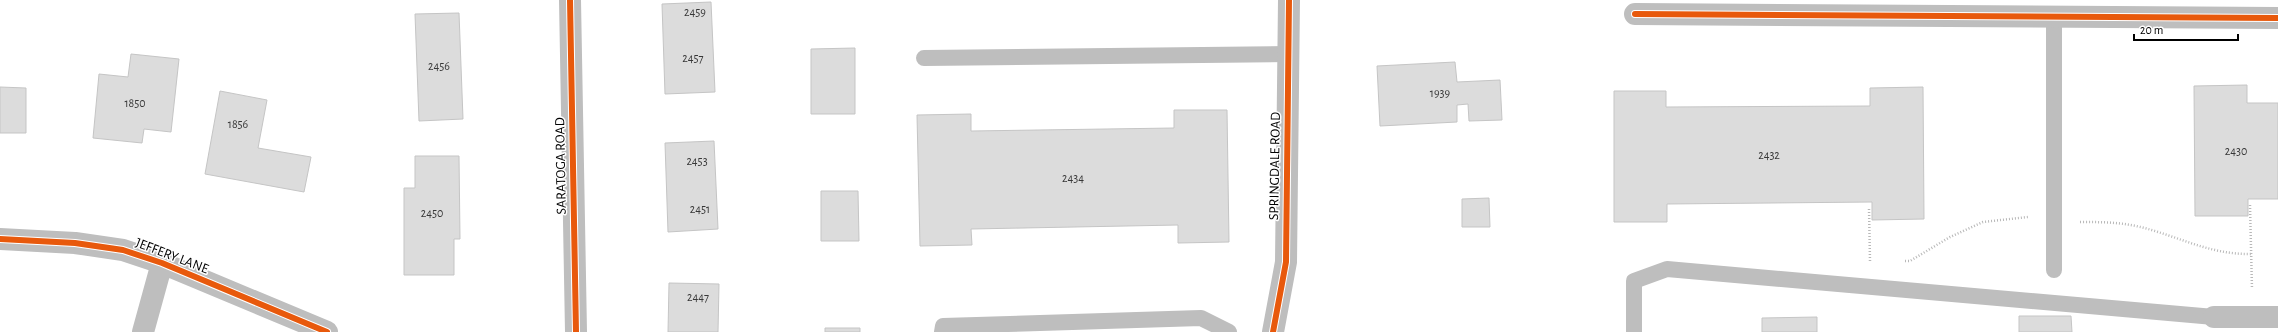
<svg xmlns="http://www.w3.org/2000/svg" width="2278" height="332" font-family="'Alegreya Sans',sans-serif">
<rect width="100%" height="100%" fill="#fff"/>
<path fill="#dcdcdc" stroke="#c5c5c5" d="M711,2l4,90 -50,2 -3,-90z
M459,13l4,106 -44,2 -4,-107z
M855,48v66h-44v-65z
M131,54l48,5 -8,73 -27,-3 -2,14 -49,-5 6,-64 29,3z
M1455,62l2,20 43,-2 2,40 -33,1 -1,-17 -11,1v17l-77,4 -3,-60z
M2247,85v18h31v96h-30v17h-53l-1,-130z
M0,87l26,1v45h-26z
M1923,87l1,132 -52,1v-18l-205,2v18h-53v-131h52v16l204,-1v-18z
M220,91l47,9 -9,48 53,9 -7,35 -99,-18z
M1174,110h53l2,132 -51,1v-18l-207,4 1,16 -52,1 -3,-131 54,-1v17l203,-3z
M714,141l4,88 -50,3 -3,-89z
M415,156h44l1,83h-6v36h-50v-87h11z
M821,191h37l1,50h-38z
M1489,198l1,29h-28v-28z
M669,283l50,1 -1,48h-50z
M2019,316h52l1,16h-53z
M1817,317v15h-55v-14z
M825,328h35v4h-35z"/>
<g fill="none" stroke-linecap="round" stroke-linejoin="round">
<path stroke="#b8b8b8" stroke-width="2.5" stroke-dasharray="1 2" stroke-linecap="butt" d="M2250,205l2,84
M1869,209l1,52
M2080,222c19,0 37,0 56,4 41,9 72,29 116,28
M1905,261h5l40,-24 33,-15 45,-5"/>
<path stroke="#bebebe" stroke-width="16" d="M2054,17v253
M924,58l365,-4
M942,332l1,-6 258,-8 28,14
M1634,332v-51l33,-12 547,48"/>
<path stroke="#bebebe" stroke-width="22" d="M570,0l6,332
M1635,14l643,4
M0,239l75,4 48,7 39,13 165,69
M2214,317h64
M143,332l19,-69
M1273,332l13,-70 3,-262"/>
<g stroke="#fff" stroke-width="8">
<path id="cycleway" d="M570,0l6,332
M1635,14l643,4
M0,239l75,4 48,7 39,13 165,69
M1273,332l13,-70 3,-262"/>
</g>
<use href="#cycleway" stroke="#e8590c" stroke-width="6"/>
</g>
<g text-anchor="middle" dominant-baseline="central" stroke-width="3" stroke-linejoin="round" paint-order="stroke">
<g font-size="12" fill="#373737">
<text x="695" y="12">2459</text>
<text x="693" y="58">2457</text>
<text x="439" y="66">2456</text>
<text x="1440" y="93">1939</text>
<text x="135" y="103">1850</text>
<text x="238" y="124">1856</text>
<text x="2236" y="151">2430</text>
<text x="1769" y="155">2432</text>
<text x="697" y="161">2453</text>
<text x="1073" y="178">2434</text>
<text x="700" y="209">2451</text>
<text x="432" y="213">2450</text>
<text x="698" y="297">2447</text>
</g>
<g font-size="14" fill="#000" stroke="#fff">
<text transform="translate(561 166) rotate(-91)">SARATOGA ROAD</text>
<text transform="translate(1275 166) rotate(-89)">SPRINGDALE ROAD</text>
<text transform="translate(172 256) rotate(21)">JEFFERY LANE</text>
</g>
</g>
<path d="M2134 34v6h104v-6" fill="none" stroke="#000000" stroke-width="2"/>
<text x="2140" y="34" font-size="12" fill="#000000" stroke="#ffffff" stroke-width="3" paint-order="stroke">20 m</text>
</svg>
